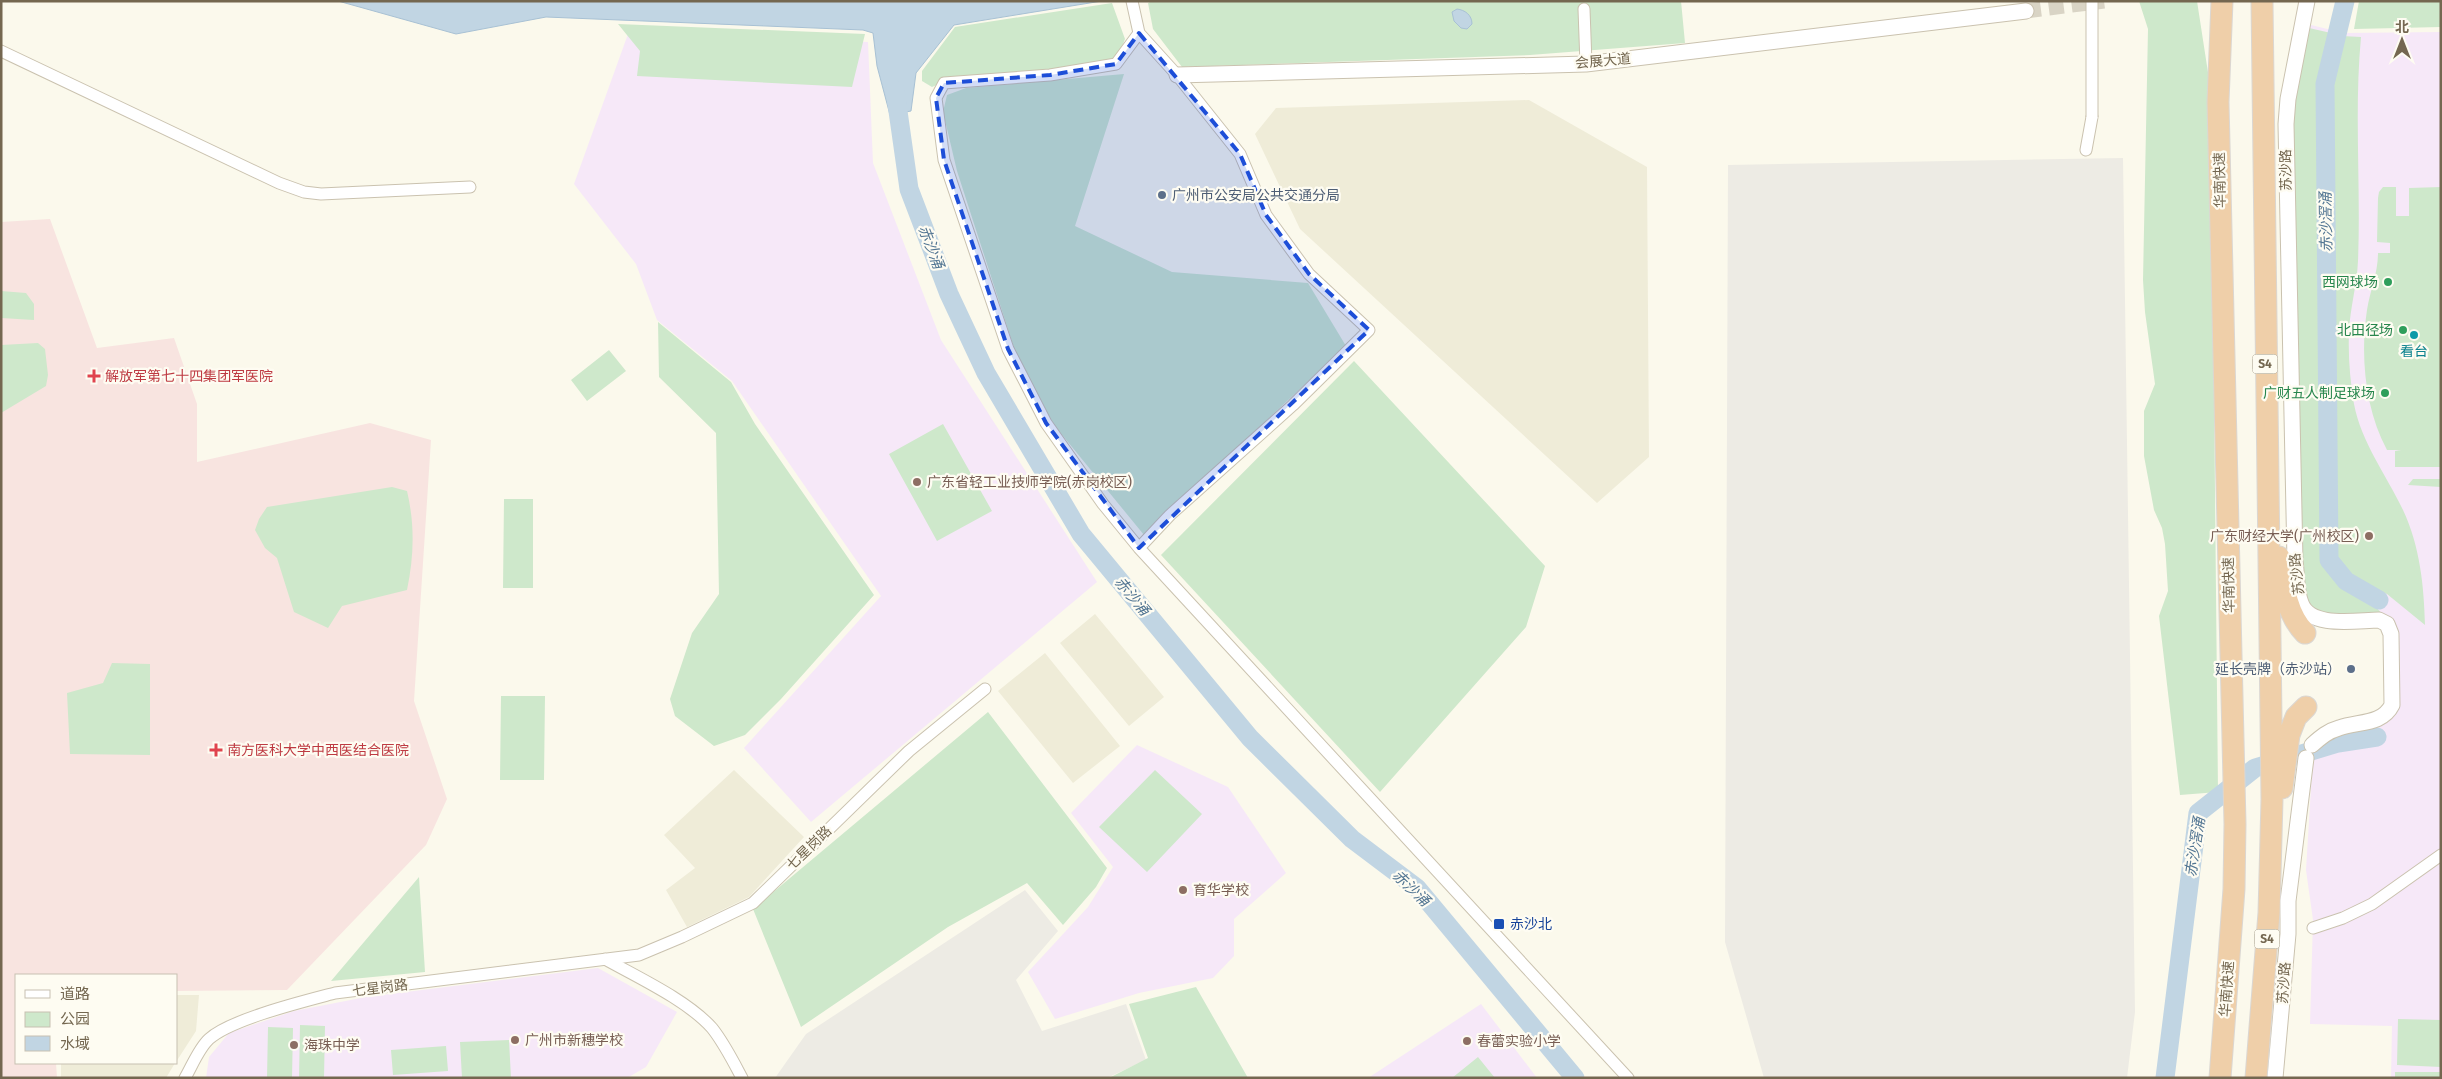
<svg xmlns="http://www.w3.org/2000/svg" width="2442" height="1079" font-family="'Fira Sans','Noto Sans SC',sans-serif">
<rect width="100%" height="100%" fill="#fbf9ec"/>
<path fill="#efecd8" d="M1529,100l118,67 2,290 -52,46 -297,-274 -45,-95 21,-26z
M1095,614l69,83 -35,29 -69,-83z
M1045,653l75,93 -47,37 -75,-92z
M734,770l70,67 -55,60 -62,30 -21,-37 29,-22 -31,-33z
M176,995h23l-3,36 -20,31z
M61,1063h114l-9,15h-105z"/>
<path fill="#edebe4" d="M2123,158l12,854 -8,66h-363l-39,-136 3,-777z
M1025,890l33,41 -42,49 26,51 84,-27 20,56 -39,18h-332l31,-44z"/>
<path fill="#f6e8f8" d="M2307,24l37,9 97,-1v1046h-50l1,-52 -82,-2 3,-104 -7,-50 7,-115 4,-8 13,-10 60,-20 6,-82 -99,-74z
M628,34l240,8 5,121 68,177 156,242 -286,240 -67,-74 137,-152 -149,-215 -75,-61 -21,-56 -62,-80z
M1137,745l91,42 58,86 -52,46v37l-21,22 -74,15 -84,26 -27,-47 60,-65 25,-40 -42,-54z
M598,968l79,44 -31,55 -19,11h-421l3,-21 20,-24 65,-22 72,-14z
M1481,1004l56,74h-169z"/>
<path fill="#f8e4e0" d="M50,219l47,129 77,-10 23,66v58l173,-39 61,17 -17,261 33,98 -21,46 -139,145 -111,1v-16h-160v88h40l1,15h-56v-856z"/>
<path fill="#cee8cb" d="M1152,1h529l4,42 -155,12 -348,12 -29,-38 -5,-26z
M2139,1h58l14,91 7,700 -38,3 -21,-179 9,-25 -3,-47 -3,-16 -8,-18 -10,-54v-45l11,-27 -10,-72 -2,-32 5,-251z
M2359,1h82v26l-87,2z
M1112,3l13,36 -9,23 -65,11 -103,7 -16,7 -10,-6v-10l33,-44z
M618,24l247,10 -13,53 -215,-11 3,-25z
M2309,28l22,5 -10,46 -3,32 3,439c7,23 16,37 38,48 10,5 17,7 23,16l-61,1 -15,-12 -7,-42 -7,-462z
M2342,36l19,1c-7,75 0,149 -3,224 -1,24 -8,47 -9,71 -1,24 1,48 5,72 7,38 33,72 49,106 17,36 21,76 22,115l-38,-31 -25,-9 -15,-12 -12,-14 -2,-473z
M1124,74l-49,152 97,46 136,11 38,63 -202,189 -90,-110 -39,-74 -58,-180 -14,-59 4,-17 19,-7z
M2383,187h13v29h13v-28l32,-1v280h-46v-16l6,-1h-14c-22,-41 -27,-94 -20,-140 3,-19 11,-37 11,-57h12v-10l-13,-1 1,-44 1,-6z
M1,291l25,2 8,11v16l-33,-2z
M658,322l73,60 24,42 119,171 -93,104 -36,36 -31,11 -39,-30 -5,-17 22,-66 27,-39 -3,-161 -57,-56z
M38,343l7,6 3,26 -2,11 -45,27v-68z
M609,350l17,21 -39,30 -16,-21z
M1354,361l191,205 -19,61 -146,165 -219,-237z
M943,424l49,87 -55,30 -48,-87z
M2413,479h28v8l-33,-2z
M392,487l15,4c8,34 7,65 0,99l-65,16 -14,22 -34,-16 -17,-54 -12,-10 -10,-18 4,-11 8,-12z
M504,499h29v89h-30z
M112,663l38,1v91l-80,-1 -3,-61 36,-10z
M501,696h44l-1,84h-44z
M988,712l119,156 -11,19 -33,38 -36,-42 -79,44 -147,100 -48,-118z
M1155,770l47,44 -55,58 -48,-45z
M419,877l6,95 -94,9z
M1196,987l52,91h-139l39,-20 -19,-54z
M2398,1019l43,1v47l-44,-2z
M300,1025l25,1 -1,52h-25z
M268,1027l25,1 -1,50h-25z
M509,1040l2,38h-49l-2,-36z
M446,1046l2,25 -55,4 -2,-25z
M1478,1057l17,21h-43z
M2395,1072h46v6h-46z"/>
<path fill="#c1d5e3" stroke="#a8c1d4" d="M338,1h764l-148,24 -38,48 -5,38 -21,4 -13,-49 -4,-33 -10,-3 -317,-13 -90,17z
M1457,9c8,1 15,6 15,15l-5,5 -6,-1 -7,-7 -2,-9z"/>
<g fill="none" stroke-linecap="round" stroke-linejoin="round">
<path stroke="#c1d5e3" stroke-width="19" d="M2345,1l-20,83 4,476 17,21 33,19
M895,90l14,99 40,105 37,79 95,161 169,204 102,101 65,49 158,190
M2165,1078l33,-265 57,-45 83,-25 39,-6"/>
<path stroke="#d9d4c5" stroke-width="15" stroke-dasharray="15 8" stroke-linecap="butt" d="M2026,11l78,-10"/>
<g stroke="#cac2af" stroke-width="13">
<path id="minor" d="M1132,1l7,32 38,42 63,79 26,61 43,59 60,56 -76,75 -123,110 -31,33
M1584,9l2,55
M1139,33l-23,31 -66,11 -106,8 -8,15 8,62 64,189 38,74 57,81 36,44 489,530
M1,51l278,132 25,9 17,2 149,-7
M2086,150l6,-33
M2313,928l30,-10 29,-14 69,-49
M605,959c32,18 82,41 107,69 12,15 21,33 30,50
M185,1078c7,-12 14,-30 24,-39 22,-20 96,-38 126,-46l304,-38 43,-18 71,-34 156,-152 76,-62"/>
</g>
<g stroke="#cac2af" stroke-width="17">
<path id="tertiary" d="M2307,1l-19,98 -2,25 9,437c2,13 1,30 6,42 9,26 56,17 78,17l8,4 4,10 1,71c-10,20 -33,16 -53,23 -11,3 -18,9 -27,17
M1177,75l409,-11 440,-53
M2275,1078l13,-144v-33l18,-143"/>
</g>
<g stroke="#dbd7d2" stroke-width="23">
<path id="motorway" d="M2279,557c4,26 7,57 26,76
M2282,788l7,-53 7,-18 10,-10
M2220,1078l14,-189 1,-65 -17,-722 4,-101
M2256,1078l13,-165 3,-114 -10,-798"/>
</g>
<use href="#minor" stroke="#fff" stroke-width="11"/>
<use href="#tertiary" stroke="#fff" stroke-width="15"/>
<use href="#motorway" stroke="#efcfa9" stroke-width="21"/>
<g stroke="#cac2af" stroke-width="13" stroke-linecap="butt">
<path id="minor-bridge" d="M2092,1v116"/>
</g>
<use href="#minor-bridge" stroke="#fff" stroke-width="11"/>
</g>
<path fill="#1d4ed8" fill-opacity="0.2" stroke="#1d4ed8" stroke-width="4" stroke-dasharray="10 6" stroke-linejoin="round" d="M1139,33l101,121 26,61 43,59 60,56 -230,218 -93,-125 -38,-74 -64,-189 -8,-62 8,-15 106,-8 66,-11z"/>
<g fill="#5c6f8a" stroke="#fefcf2" stroke-width="2">
<circle cx="1162" cy="195" r="5"/>
<circle cx="2351" cy="669" r="5"/>
</g>
<g fill="#2e9e5b" stroke="#fefcf2" stroke-width="2">
<circle cx="2388" cy="282" r="5"/>
<circle cx="2403" cy="330" r="5"/>
<circle cx="2385" cy="393" r="5"/>
</g>
<circle fill="#0f9aa8" stroke="#fefcf2" stroke-width="2" cx="2414" cy="335" r="5"/>
<g fill="#e0444e" stroke="#fefcf2" stroke-width="2">
<path d="M91.5 368.5h5v5h5v5h-5v5h-5v-5h-5v-5h5z"/>
<path d="M213.5 742.5h5v5h5v5h-5v5h-5v-5h-5v-5h5z"/>
</g>
<g fill="#8d6e63" stroke="#fefcf2" stroke-width="2">
<circle cx="917" cy="482" r="5"/>
<circle cx="2369" cy="536" r="5"/>
<circle cx="1183" cy="890" r="5"/>
<circle cx="515" cy="1040" r="5"/>
<circle cx="1467" cy="1041" r="5"/>
<circle cx="294" cy="1045" r="5"/>
</g>
<rect fill="#1a4fb4" stroke="#fefcf2" stroke-width="2" x="1493" y="918" width="12" height="12" rx="2.5"/>
<g text-anchor="middle" dominant-baseline="central" stroke-width="4.5" stroke-linejoin="round" paint-order="stroke">
<g fill="#fefcf2" stroke="#9d9481" stroke-width="1">
<rect x="2252.5" y="354.5" width="25" height="19" rx="4"/>
<rect x="2254.5" y="929.5" width="25" height="19" rx="4"/>
</g>
<g font-size="12" font-weight="bold" fill="#746750">
<text x="2265" y="364">S4</text>
<text x="2267" y="939">S4</text>
</g>
<g font-size="14" fill="#746750" stroke="#fefcf2">
<text transform="translate(1603 61) rotate(-5)">会展大道</text>
<text transform="translate(2286 170) rotate(-91)">苏沙路</text>
<text transform="translate(2220 180) rotate(-91)">华南快速</text>
<text transform="translate(2297 574) rotate(-96)">苏沙路</text>
<text transform="translate(2229 585) rotate(-91)">华南快速</text>
<text transform="translate(809 848) rotate(-44)">七星岗路</text>
<text transform="translate(2284 983) rotate(-86)">苏沙路</text>
<text transform="translate(380 988) rotate(-7)">七星岗路</text>
<text transform="translate(2227 989) rotate(-86)">华南快速</text>
</g>
<g font-size="14" fill="#4e5e75" stroke="#fefcf2" text-anchor="start">
<text x="1172" y="195">广州市公安局公共交通分局</text>
<text x="2341" y="669" text-anchor="end">延长壳牌（赤沙站）</text>
</g>
<g font-size="14" fill="#27864d" stroke="#fefcf2" text-anchor="end">
<text x="2378" y="282">西网球场</text>
<text x="2393" y="330">北田径场</text>
<text x="2375" y="393">广财五人制足球场</text>
</g>
<g font-size="14" fill="#0d838f" stroke="#fefcf2">
<text x="2414" y="351">看台</text>
</g>
<g font-size="14" fill="#be3a42" stroke="#fefcf2" text-anchor="start">
<text x="105" y="376">解放军第七十四集团军医院</text>
<text x="227" y="750">南方医科大学中西医结合医院</text>
</g>
<g font-size="14" fill="#785e54" stroke="#fefcf2" text-anchor="start">
<text x="927" y="482">广东省轻工业技师学院(赤岗校区)</text>
<text x="2359" y="536" text-anchor="end">广东财经大学(广州校区)</text>
<text x="1193" y="890">育华学校</text>
<text x="525" y="1040">广州市新穗学校</text>
<text x="1477" y="1041">春蕾实验小学</text>
<text x="304" y="1045">海珠中学</text>
</g>
<g font-size="14" fill="#164399" stroke="#fefcf2" text-anchor="start">
<text x="1510" y="924">赤沙北</text>
</g>
<g font-size="15" font-style="italic" fill="#537693" stroke="#fefcf2">
<text transform="translate(2326 222) rotate(-91)">赤沙滘涌</text>
<text transform="translate(931 247) rotate(69)">赤沙涌</text>
<text transform="translate(1132 596) rotate(50)">赤沙涌</text>
<text transform="translate(2195 847) rotate(-81)">赤沙滘涌</text>
<text transform="translate(1411 888) rotate(43)">赤沙涌</text>
</g>
</g>
<rect width="2442" height="1079" fill="none" stroke="#746750" stroke-width="5"/>
<rect x="15" y="974" width="162" height="90" fill="#fefcf2" stroke="#c7c0b1"/>
<rect x="25" y="990" width="25" height="8" fill="#ffffff" stroke="#c7c0b1"/>
<text x="60" y="999" font-size="15" fill="#746750">道路</text>
<rect x="25" y="1012" width="25" height="15" fill="#cee8cb" stroke="#c7c0b1"/>
<text x="60" y="1024" font-size="15" fill="#746750">公园</text>
<rect x="25" y="1036" width="25" height="15" fill="#c1d5e3" stroke="#c7c0b1"/>
<text x="60" y="1049" font-size="15" fill="#746750">水域</text>
<g transform="translate(2402 40)" stroke="#fefcf2" stroke-width="4" paint-order="stroke">
<path d="M0-4L9 19L0 12L-9 19Z" fill="#746750"/>
<text y="-8" font-size="14" font-weight="bold" text-anchor="middle" fill="#746750">北</text>
</g>
</svg>
